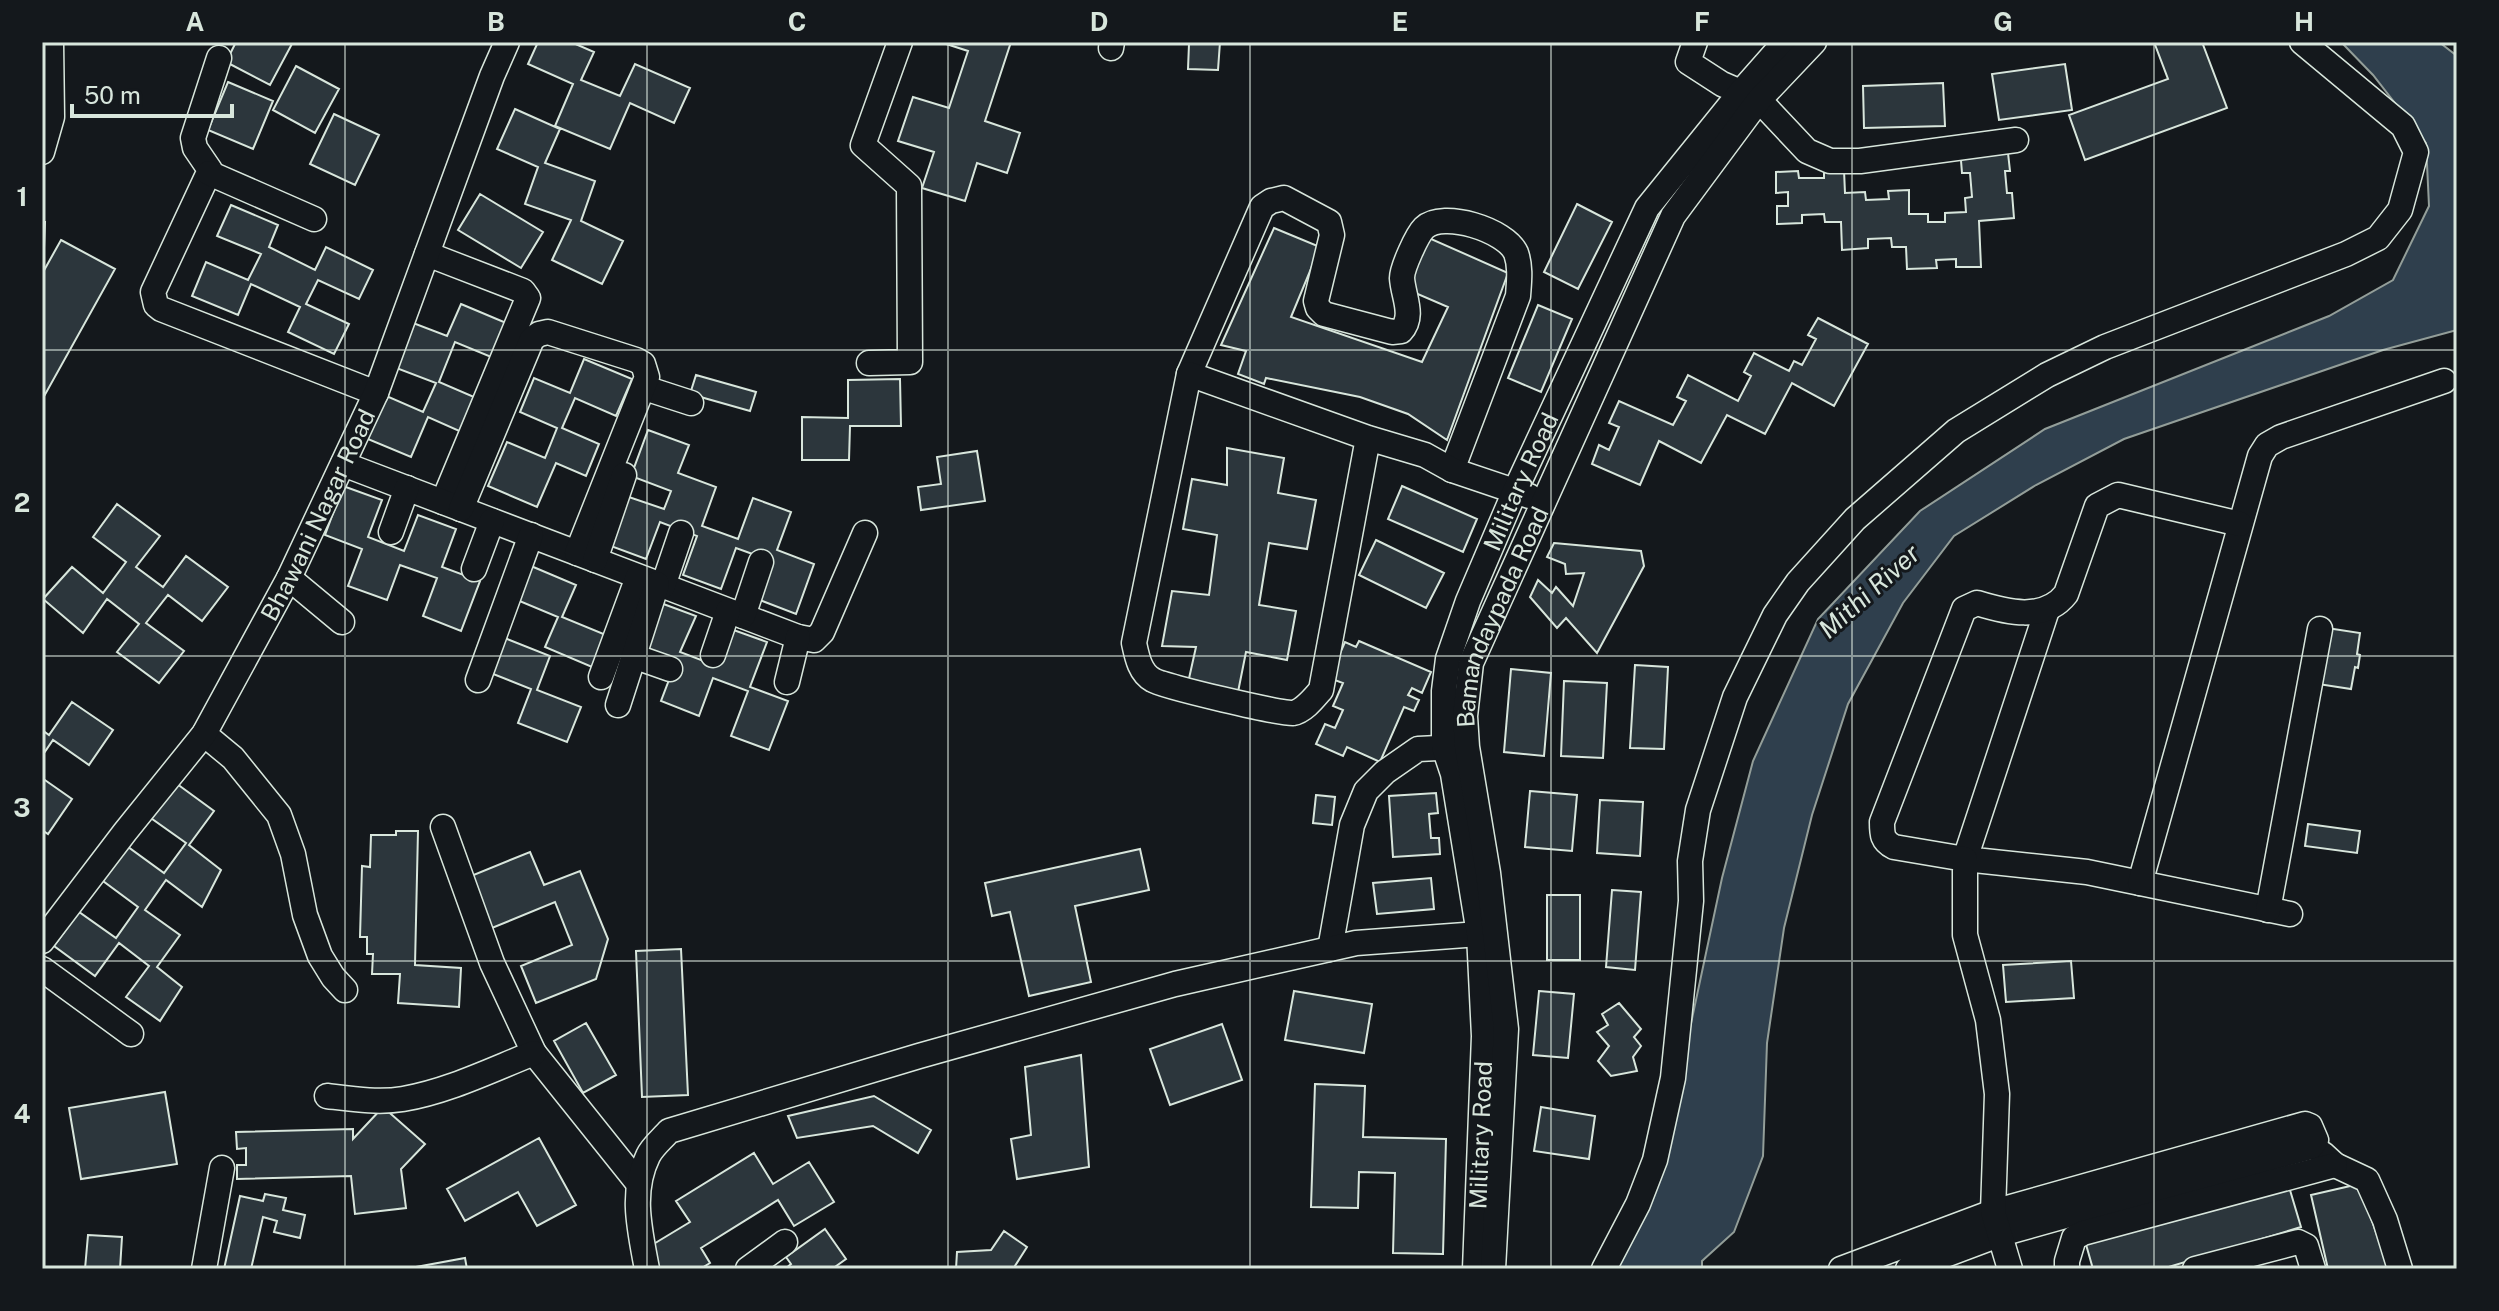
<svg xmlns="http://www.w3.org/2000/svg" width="2499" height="1311" font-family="'Public Sans',sans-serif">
<rect width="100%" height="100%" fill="#14181c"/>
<path fill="#2f3f4d" stroke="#939e99" stroke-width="2" d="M2341,42h98l18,14v274l-74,20 -259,89 -88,46 -82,51 -51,67 -55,101 -36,111 -28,113 -17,115 -4,113 -29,76 -32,29v8h-92l45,-77 67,-314 31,-117 65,-142 102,-108 125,-82 284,-113 64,-36 36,-74 -3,-63 -53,-68z"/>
<path fill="#2c363c" stroke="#d8e6dc" stroke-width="2" d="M236,42h57l-23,43 -44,-23z
M538,42h33l23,10 -13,28 39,16 15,-32 55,24 -16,35 -44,-20 -20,46 -55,-23 18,-42 -45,-20z
M940,42h71l-26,79 35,12 -13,40 -30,-10 -12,38 -43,-13 12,-36 -36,-11 15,-44 36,11 19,-57z
M1157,42h63l-2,28 -30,-1 1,-25z
M2154,42h48l25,66 -142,52 -16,-45 99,-36z
M2065,64l7,46 -73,10 -7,-46z
M296,66l43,23 -24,44 -42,-23z
M228,82l45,19 -20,48 -45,-19z
M1943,83l2,43 -81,2 -1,-42z
M515,109l45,20 -15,34 50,18 -14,40 42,20 -21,43 -50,-24 19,-40 -46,-16 13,-37 -41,-18z
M334,114l45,21 -24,50 -45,-21z
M2007,144l3,27h-5l2,22h5l2,25 -35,3 2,46h-25v-8l-20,1 1,8 -30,1 -1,-22h-14l-1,-9 -23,1v9l-26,2 -1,-28h-16l-1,-8 -22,1v8l-25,1v-18h11v-14l-12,1v-21l22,-1 1,7h25v-8h20l1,23 20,-1 1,8 23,-1 -1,-8 21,-1v24h19v8h17v-9l21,-1 -1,-14 7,-1 -2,-24h-8l-2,-25z
M480,194l63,38 -22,36 -63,-38z
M1577,204l35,18 -34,67 -34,-17z
M231,205l47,20 -9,22 46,23 11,-23 47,23 -14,29 -41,-19 -12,24 43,20 -15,30 -46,-22 12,-25 -49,-23 -13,31 -46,-19 14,-34 42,18 13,-26 -44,-18z
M42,222h3l-1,26h-2z
M1274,228l46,19 -29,70 131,45 26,-55 -42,-18 23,-51 79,35 -61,167 -39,-26 -48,-17 -94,-19 -2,6 -26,-10 8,-23 -25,-6z
M61,240l54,29 -73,131v-126z
M461,304l50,21 -15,34 -41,-17 -16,40 42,18 -15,34 -38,-17 -17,40 -48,-20 19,-43 41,18 13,-29 -45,-17 17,-45 39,15z
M1538,305l34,14 -31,73 -33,-14z
M1818,318l50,26 -34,62 -42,-23 -27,51 -38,-19 -26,48 -42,-22 -19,44 -48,-21 7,-19 10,5 10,-23 -10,-4 10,-22 54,24 13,-24 -9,-4 11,-22 50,26 13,-25 -7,-4 10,-19 35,18 5,-10 8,4 14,-26 -8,-4z
M584,359l48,20 -16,37 -41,-18 -13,30 37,16 -13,32 -30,-13 -19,44 -49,-21 19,-44 38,16 12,-30 -37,-16 14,-34 36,15z
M696,375l60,17 -6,19 -60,-17z
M900,379l1,47h-51l-1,34h-47v-43l46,1v-38z
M648,430l41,15 -11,28 38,14 -14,39 36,13 15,-41 38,14 -14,38 37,14 -18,50 -39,-15 15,-38 -36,-13 -15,41 -38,-14 14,-39 -37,-14 -14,37 -38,-14 18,-49 38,13 7,-18 -40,-15z
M1227,448l57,10 -6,35 38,7 -9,49 -38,-6 -10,62 37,6 -9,49 -41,-8 -8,40 -50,-9 8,-36 -34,-1 10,-55 37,4 8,-60 -34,-6 9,-50 35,6z
M977,451l8,50 -64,9 -3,-23 23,-3 -4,-27z
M343,486l39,14 -14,37 36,14 14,-36 38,14 -14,38 38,14 -19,50 -38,-15 14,-38 -37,-13 -13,35 -39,-14 14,-37 -37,-14z
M1402,486l75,33 -14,33 -75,-33z
M117,504l43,32 -24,31 27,20 23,-31 42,31 -26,34 -34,-26 -22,28 38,28 -25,32 -42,-31 22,-28 -32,-25 -24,34 -40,-34 29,-32 31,26 23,-31 -33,-25z
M1376,540l68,33 -18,35 -67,-33z
M1554,543l87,8 3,15 -47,87 -31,-35 -9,10 -27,-31 8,-17 14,13 4,-6 17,19 11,-33 -18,1 -1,-10 -18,-7z
M531,566l45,19 -14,32 44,18 -14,32 -47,-20 13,-30 -41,-17z
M658,602l38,14 -16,36 34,13 14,-37 39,14 -17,45 38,14 -19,49 -38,-14 17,-45 -35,-13 -14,38 -38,-15 14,-37 -35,-13z
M2327,628l33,5 -3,21 3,1 -2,13 -3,-1 -4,22 -33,-5z
M502,637l48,19 -13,34 44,17 -14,35 -49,-19 13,-34 -43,-17z
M1359,641l72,31 -9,21 -10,-5 -4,7 11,5 -5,11 -10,-4 -24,55 -33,-15 -4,9 -27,-12 9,-20 10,4 8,-18 -10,-4 10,-23 -14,-5 16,-36 11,5z
M1635,665l33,2 -4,82 -34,-1z
M1511,669l40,4 -7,83 -40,-4z
M1564,681l43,2 -4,75 -42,-2z
M72,702l41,28 -24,35 -36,-25 -11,16v-26l7,5z
M42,778l30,21 -24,35 -6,-4z
M173,781l41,30 -25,34 32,25 -19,37 -36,-27 -21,30 35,25 -23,32 25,20 -22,34 -34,-24 23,-31 -30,-23 -24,33 -41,-30 25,-34 37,26 22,-31 -35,-26 25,-34 36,26 22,-30 -38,-27z
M1530,791l47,4 -5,56 -47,-4z
M1436,793l2,20 -9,1 2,24h8l1,16 -47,3 -4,-61z
M1316,795l19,2 -3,28 -19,-2z
M1600,800l43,2 -3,54 -43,-3z
M2308,824l52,7 -3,22 -52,-7z
M396,831h22l-3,134 46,3 -2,39 -61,-4 2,-29h-28l1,-20h-6v-17h-7l2,-71 8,1 1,-32h25z
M1140,849l9,41 -74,16 16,76 -62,14 -19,-84 -18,4 -7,-33z
M530,852l14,33 36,-14 28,68 -12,40 -60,24 -15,-37 51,-21 -17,-43 -63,26 -21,-52z
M1431,878l3,31 -57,5 -4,-31z
M1612,890l29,2 -6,78 -29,-3z
M1547,895h33v65h-33z
M681,949l7,146 -46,2 -6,-146z
M2071,961l3,37 -68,4 -3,-37z
M1294,991l78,13 -8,49 -79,-13z
M1539,991l35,3 -6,64 -35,-3z
M1619,1003l22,26 -7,8 7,9 -8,11 4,14 -26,5 -13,-15 11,-15 -12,-14 11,-7 -6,-11z
M586,1023l30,52 -33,18 -29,-52z
M1222,1024l20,56 -72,25 -20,-56z
M1081,1055l8,112 -72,12 -6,-40 20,-4 -6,-68z
M1315,1084l50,2 -2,51 83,2 -3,115 -50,-1 2,-80 -36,-1 -1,36 -47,-1z
M165,1092l12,72 -96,15 -12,-71z
M874,1096l57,34 -13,23 -45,-27 -76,12 -9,-22z
M383,1107l42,37 -24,25 5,39 -51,6 -4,-38 -114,3v-14h9v-17l-9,1 -1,-17 117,-3v10z
M1541,1107l54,9 -6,43 -55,-8z
M539,1138l37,67 -39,21 -19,-34 -53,29 -18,-32z
M754,1153l19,31 36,-22 25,40 -40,24 -16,-26 -77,48 9,15 -10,6h-40l-13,-21 43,-26 -14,-21z
M2287,1180l14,47 -139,42h-69l-8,-28z
M2359,1184l30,85h-61l-17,-74z
M265,1194l21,4 -3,12 22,5 -5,23 -26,-6 3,-11 -14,-4 -12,52h-27l16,-73 23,5z
M825,1229l21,30 -14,10h-47l6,-5 -5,-7z
M1004,1231l23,16 -14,22h-57l1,-17 34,-2z
M88,1235l34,2 -2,32h-35z
M465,1258l2,11h-62z"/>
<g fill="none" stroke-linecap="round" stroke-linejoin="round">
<g stroke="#d8e6dc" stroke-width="27">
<g id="minor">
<path d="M1695,42l-7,20 34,22 37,16 48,51 23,10h30l156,-21"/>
<path d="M1111,48l1,-6"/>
<path d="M219,58l-26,80 2,10 15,22 -57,122 3,13 5,4 215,84"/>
<path d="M42,152l10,-35 -1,-75"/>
<path d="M209,173l105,46"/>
<path d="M427,254l96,37 5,7 -85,204"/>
<path d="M869,363l41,-1 -1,-176 -46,-41 37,-103"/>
<path d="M1189,374l73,-167 9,-6 13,-3 45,24 3,13 -16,66 2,7 6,6 68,18 9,-1c14,-15 2,-35 1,-53 0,-10 15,-43 22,-50 19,-18 82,2 92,25 5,14 3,29 2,43l-66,174"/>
<path d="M654,391l37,12"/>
<path d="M1368,438l-47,252c-7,8 -17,21 -28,23 -8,2 -131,-27 -140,-33 -13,-7 -16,-23 -19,-37l55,-269 179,64 57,17 27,15 77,26"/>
<path d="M343,464l455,173 16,3 8,-8 43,-99"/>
<path d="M461,509l71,-170 7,-5 9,-2 88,28 7,4 4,13 -70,176"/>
<path d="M391,532l16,-44"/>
<path d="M595,560l29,-85"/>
<path d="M474,569l18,-48"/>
<path d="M289,578l53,44"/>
<path d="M663,586l18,-53"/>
<path d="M2047,610l-82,249 122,13 203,42"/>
<path d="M743,616l18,-54"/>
<path d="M713,655l15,-44"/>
<path d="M633,656l37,13"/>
<path d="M601,677l37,-100"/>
<path d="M478,680l53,-145"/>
<path d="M787,682l11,-45"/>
<path d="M618,705l39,-121"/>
<path d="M204,734l29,24 46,57 14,39 12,61 15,41 13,21 12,13"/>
<path d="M443,827l49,136 42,90 104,130"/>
<path d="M2140,883l120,-427 7,-11 14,-8 163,-56"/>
<path d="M2268,910l52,-281"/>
<path id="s1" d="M42,941l83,-109 79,-98 85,-156 87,-185 116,-317 15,-34"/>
<path d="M1330,949l22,-124 14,-34 19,-19 33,-23 40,-2"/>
<path d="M42,969l89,65"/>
<path d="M327,1096c25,3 51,7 76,3 46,-8 88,-29 131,-46"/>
<path d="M2323,1154l12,11 32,15 18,40 15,49"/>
<path d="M204,1269l18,-101"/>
<path d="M647,1269c-7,-38 -17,-77 1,-113 4,-9 14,-17 21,-25l250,-75 256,-72 181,-41 123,-9"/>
<path d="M748,1269l37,-27"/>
<path id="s2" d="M1475,1269l9,-233 -5,-102 -26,-160 -9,-27v-56l4,-32 20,-58 47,-110 132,-283 93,-115 45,-51"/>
<path id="s3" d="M1493,1269l13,-240 -18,-156 -21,-126 -2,-31 6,-53 202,-447 86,-116 55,-58"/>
<path d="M1604,1269l34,-65 17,-44 18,-82 18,-177 -1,-40 8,-51 37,-113 40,-82 23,-33 57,-63 101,-88 91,-56 58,-28 241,-93 32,-16 22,-28 16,-58 -13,-26 -101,-84"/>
<path d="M1841,1269l152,-57 312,-88 5,2 6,14 -5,7 -310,87 -93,35"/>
<path d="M2010,1269l-17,-57 4,-118 -9,-74 -23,-85v-76l-71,-12c-12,-6 -12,-13 -12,-25l82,-213 13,-6c29,9 67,19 89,-9l31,-88 21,-11 122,29"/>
<path d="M2067,1269v-8l7,-23 9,-5 252,-68"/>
<path d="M2195,1269l103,-27 8,4 7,23"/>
</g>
</g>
<use href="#minor" stroke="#14181c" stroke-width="24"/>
</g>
<path fill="none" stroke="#d8e6dc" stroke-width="2" stroke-opacity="0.55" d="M345,42v1227M647,42v1227M948,42v1227M1250,42v1227M1551,42v1227M1852,42v1227M2154,42v1227M42,350h2415M42,656h2415M42,961h2415"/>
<g text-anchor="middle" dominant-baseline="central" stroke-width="6" stroke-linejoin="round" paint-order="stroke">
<g font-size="24" fill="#d8e6dc" stroke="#14181c">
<text stroke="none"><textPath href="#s2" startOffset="806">Military Road</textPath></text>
<text stroke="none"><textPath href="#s1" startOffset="510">Bhawani Nagar Road</textPath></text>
<text stroke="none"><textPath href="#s3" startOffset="662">Bamandaypada Road</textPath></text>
<text stroke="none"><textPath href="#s2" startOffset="134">Military Road</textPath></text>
</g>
<g font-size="26" font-style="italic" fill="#d8e6dc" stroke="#14181c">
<text transform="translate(1869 591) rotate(-42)">Mithi River</text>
</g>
</g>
<rect width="2499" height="1311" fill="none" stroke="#14181c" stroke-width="88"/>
<path d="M72 104v12h160v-12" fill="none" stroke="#d8e6dc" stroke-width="4"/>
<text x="84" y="104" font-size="24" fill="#d8e6dc" stroke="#14181c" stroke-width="6" paint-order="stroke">50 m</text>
<rect x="44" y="44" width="2411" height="1223" fill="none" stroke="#d8e6dc" stroke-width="3"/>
<g font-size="26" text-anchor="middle" font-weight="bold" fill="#d8e6dc">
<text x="195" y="31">A</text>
<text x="496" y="31">B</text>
<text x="797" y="31">C</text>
<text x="1099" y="31">D</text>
<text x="1400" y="31">E</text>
<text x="1702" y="31">F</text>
<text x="2003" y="31">G</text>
<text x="2304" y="31">H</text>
<text x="22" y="206">1</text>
<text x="22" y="512">2</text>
<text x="22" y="817">3</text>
<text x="22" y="1123">4</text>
</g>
</svg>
